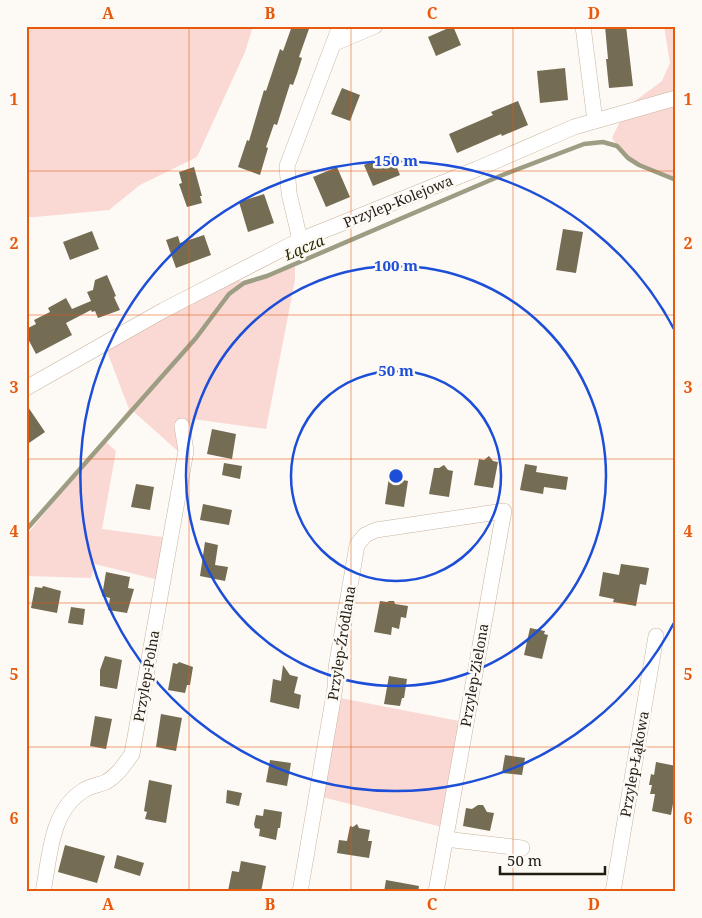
<svg xmlns="http://www.w3.org/2000/svg" width="702" height="918" font-family="'Noto Serif',serif">
<rect width="100%" height="100%" fill="#fdf9f4"/>
<path fill="#fad9d4" d="M26,26h227l-8,26 -48,105 -57,28 -31,25 -74,7h-9z
M664,26h12v154c-26,-10 -49,-18 -64,-42l15,-31 35,-26 8,-18z
M295,265v15l-29,149 -73,-10 -12,35 -48,-43 -28,30 11,10 -14,78 68,9 -7,43 -68,-17 -4,14 -65,-2v-40l103,-127 -24,-63 129,-69 10,6z
M330,696l134,26 -22,105 -128,-32z"/>
<g fill="none" stroke-linecap="round" stroke-linejoin="round">
<path stroke="#9d9d84" stroke-width="4.5" d="M26,530l170,-192 33,-44 15,-11 23,-7 233,-100 84,-32 19,-2 14,4 11,12 11,7 37,15"/>
</g>
<path fill="#746c53" d="M292,26h18l-11,31 3,1 -5,16 -4,11 -3,-1 -13,41 -3,-1 -8,23 2,1 -8,27 -22,-8 9,-27 2,1 15,-51 2,1 14,-42 3,2z
M453,26l8,19 -25,11 -8,-19z
M605,26h21l7,60 -24,2 -3,-29h2z
M565,68l3,32 -28,3 -3,-32z
M342,88l18,7 -10,26 -19,-7z
M518,101l10,24 -26,11 -1,-2 -44,19 -8,-19 44,-19 -2,-3z
M391,153l9,22 -27,11 -9,-21z
M194,167l8,29h-2l2,7 -15,4 -8,-23 3,-1 -3,-11z
M337,167l13,30 -24,10 -13,-30z
M264,194l10,29 -26,9 -9,-30z
M563,229l20,3 -7,41 -20,-3z
M92,231l7,18 -29,11 -7,-18z
M204,235l7,20 -35,13 -10,-28 12,-4 2,7z
M107,275l9,21 -2,1 6,13 -22,8 -3,-7 -3,1 -1,-2 -25,13 6,12 -36,19 -10,-19v-6l10,-5 -2,-4 16,-8 -2,-4 18,-10 6,11 19,-8 -4,-9 6,-2 2,-10z
M26,404l19,28 -19,13z
M212,429l24,5 -4,25 -25,-5z
M489,456l4,5 5,1 -5,26 -19,-3 5,-26 5,1z
M224,463l18,3 -2,13 -18,-4z
M525,464l12,2 -1,6 32,5 -2,13 -22,-3 -1,7 -23,-4z
M444,465l4,5 5,1 -4,26 -20,-3 5,-26h5z
M400,475l3,5 5,1 -4,26 -19,-3 4,-27 5,1z
M136,484l18,3 -4,23 -19,-3z
M203,504l29,6 -3,15 -29,-5z
M205,542l13,3 -3,20 13,2 -3,14 -25,-5z
M621,564l28,4 -3,17 -6,-1 -4,22 -23,-4 1,-3 -15,-3 4,-24 16,3z
M106,572l24,5 -2,11 6,1 -7,24 -19,-3 2,-12 -8,-2z
M43,586l18,5 -4,22 -26,-5 4,-21 7,1z
M380,601l7,1 2,-1h5l1,3 13,2 -2,12 -5,-1 -2,12 -7,-2 -1,8 -17,-3z
M71,607l14,2 -2,16 -15,-2z
M530,628l15,3 -1,3 4,1 -6,24 -18,-4z
M105,656l17,4 -5,29 -17,-3v-16z
M179,662l14,5 -3,18h-3l-2,8 -17,-3 5,-27 4,1z
M283,665l7,10 8,2 -4,16 7,2 -2,14 -29,-7 3,-23 8,2z
M389,676l18,3 -3,19h-2l-2,8 -16,-2z
M161,714l21,4 -6,33 -20,-4z
M95,716l17,3 -6,30 -16,-3z
M505,755l20,3 -3,17 -20,-2z
M270,760l21,3 -4,23 -21,-4z
M656,762l20,4v32h-2l-3,17 -19,-4 3,-17h-5l2,-9h-3l2,-11 3,1z
M149,780l23,5 -6,38 -21,-4 2,-7 -3,-1z
M227,790l15,3 -3,13 -13,-3z
M478,805h5l4,7 7,1 -4,18 -27,-5 3,-18 6,1z
M264,809l18,3 -2,16h-2l-2,12 -17,-4 1,-7 -5,-1 -1,-4 2,-9 7,1z
M357,824l2,4 11,2 -2,11h4l-3,17 -32,-5 2,-13 8,1 3,-15 3,1z
M65,845l40,11 -8,27 -39,-11z
M117,855l27,8 -4,13 -26,-8z
M241,861l25,5 -5,26 -33,-1 4,-20 7,1z
M386,880l33,6 -1,6h-34z"/>
<g fill="none" stroke-linecap="round" stroke-linejoin="round">
<g stroke="#c8b49e" stroke-width="16">
<path id="street" d="M583,26l12,95
M335,43l40,-17
M300,240l-11,-47 -2,-27 53,-140
M26,388l138,-78 136,-70 177,-71 97,-42 102,-29
M445,839l77,9
M43,892c7,-35 7,-81 41,-102 6,-4 15,-5 22,-8 12,-7 18,-17 26,-28l54,-303 -4,-25
M300,892l35,-204 1,-20 21,-123 8,-10 11,-5 128,-19 -68,381
M613,892l43,-256"/>
</g>
<use href="#street" stroke="#fff" stroke-width="15"/>
</g>
<path fill="none" stroke="#e8590c" stroke-width="1" stroke-opacity="0.55" d="M189,26v866M351,26v866M513,26v866M26,171h650M26,315h650M26,459h650M26,603h650M26,747h650"/>
<g fill="none" stroke="#1d4ed8" stroke-width="2.5">
<circle cx="396" cy="476" r="105"/>
<circle cx="396" cy="476" r="210"/>
<path d="M675 621A315 315 0 1 1 675 331"/>
</g>
<g text-anchor="middle" dominant-baseline="central" stroke-width="5" stroke-linejoin="round" paint-order="stroke">
<g font-size="14" fill="#231c13" stroke="#fdf9f4">
<text transform="translate(398 201) rotate(-22)">Przylep-Kolejowa</text>
<text transform="translate(341 643) rotate(-81)">Przylep-Źródlana</text>
<text transform="translate(474 675) rotate(-80)">Przylep-Zielona</text>
<text transform="translate(146 676) rotate(-80)">Przylep-Polna</text>
<text transform="translate(634 764) rotate(-80)">Przylep-Łąkowa</text>
</g>
<g font-size="15" font-style="italic" fill="#2a2c02" stroke="#fdf9f4">
<text transform="translate(304 247) rotate(-23)">Łącza</text>
</g>
</g>
<circle cx="396" cy="476" r="8" fill="#1d4ed8" stroke="#fdf9f4" stroke-width="2.5"/>
<g font-size="15" text-anchor="middle" font-weight="bold" fill="#1d4ed8" stroke="#fdf9f4" stroke-width="5" stroke-linejoin="round" paint-order="stroke">
<text x="396" y="166">150 m</text>
<text x="396" y="271">100 m</text>
<text x="396" y="376">50 m</text>
</g>
<rect width="702" height="918" fill="none" stroke="#fdf9f4" stroke-width="55"/>
<path d="M500 866v8h105v-8" fill="none" stroke="#231c13" stroke-width="2.5"/>
<text x="507" y="866" font-size="15" fill="#231c13" stroke="#fdf9f4" stroke-width="4" paint-order="stroke">50 m</text>
<rect x="28" y="28" width="646" height="862" fill="none" stroke="#e8590c" stroke-width="2"/>
<g font-size="16" text-anchor="middle" font-weight="bold" fill="#e8590c">
<text x="108" y="19">A</text>
<text x="270" y="19">B</text>
<text x="432" y="19">C</text>
<text x="594" y="19">D</text>
<text x="14" y="105">1</text>
<text x="688" y="105">1</text>
<text x="14" y="249">2</text>
<text x="688" y="249">2</text>
<text x="14" y="393">3</text>
<text x="688" y="393">3</text>
<text x="14" y="537">4</text>
<text x="688" y="537">4</text>
<text x="14" y="680">5</text>
<text x="688" y="680">5</text>
<text x="14" y="824">6</text>
<text x="688" y="824">6</text>
<text x="108" y="910">A</text>
<text x="270" y="910">B</text>
<text x="432" y="910">C</text>
<text x="594" y="910">D</text>
</g>
</svg>
